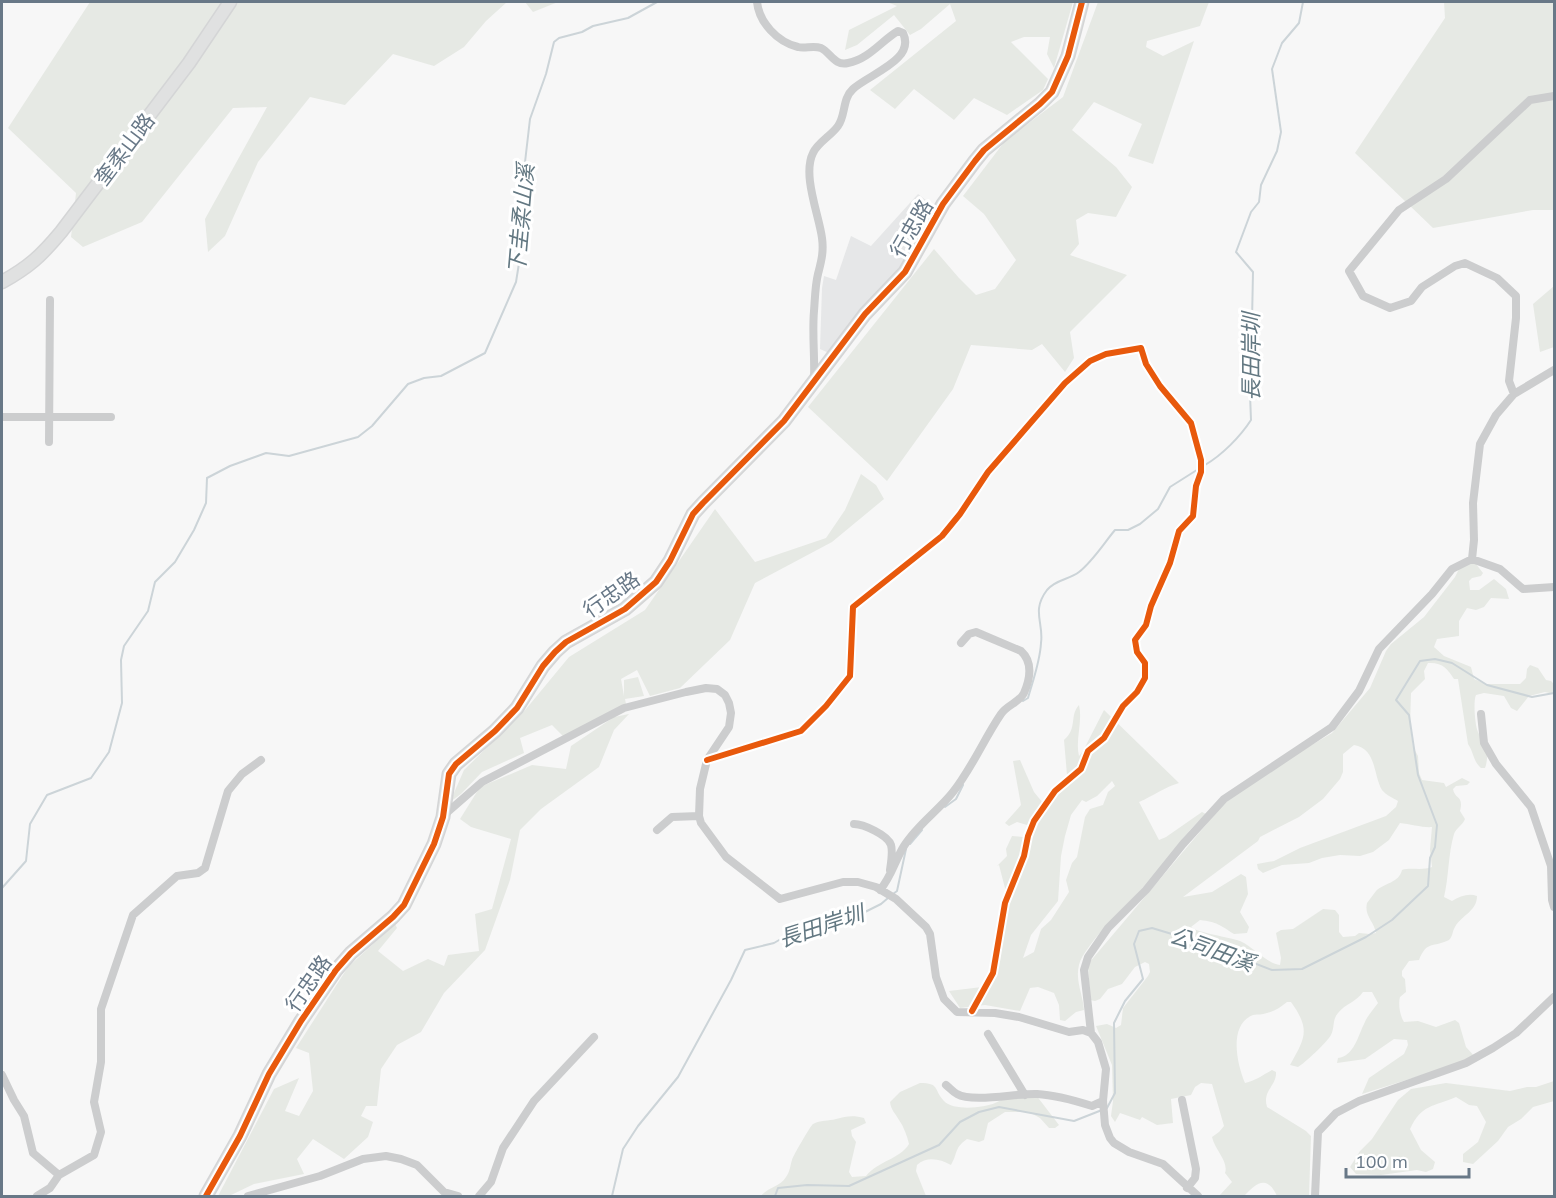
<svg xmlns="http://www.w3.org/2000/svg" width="1556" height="1198" font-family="Mulish,'Noto Sans TC',sans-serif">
<rect width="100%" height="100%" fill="#f7f7f7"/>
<path fill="#e6e7e8" d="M918,194l18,14 -33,60 -74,85 -9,-4 2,-61 2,-12 12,4 15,-44 20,10z"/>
<path fill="#e6e9e4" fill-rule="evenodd" d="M90,2h417l-21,19 -22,26 -30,19 -41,-12 -48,51 -35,-8 -52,65 -33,74 -17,16 -3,-33 62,-112 -34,1 -91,114 -59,25 -12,-10 5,-44 -68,-65z
M525,2h33l-25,10z
M887,2h186l-19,66 -7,-14 3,-17h-26l-13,5 37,37 -5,11 -36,25 -33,-17 -20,22 -40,-31 -19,20 -25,-19 86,-69 -6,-17 -29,25 -11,6 -16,-20 -37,30 -12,5 4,-20 48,-24z
M1098,2h111l-9,24 -53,15 -1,6 17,9 31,-15 -41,123 -25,-8 14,-32 -48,-22 -22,28 44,37 16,20 -16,30 -28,-4 -12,7 3,24 -9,11 57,20 -57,57 4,26 -9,14 -23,-28 -10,6 -61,-5 -18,44 -66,92 -79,-74 126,-158 25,29 17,17 19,-6 21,-29 -32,-46 -21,-18 42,-55 58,-44z
M1444,2h110v208h-21l-100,18 -78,-75 90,-135z
M1554,286v61l-14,5 -7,-48z
M861,474l15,11 8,14 -52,43 -77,41 -25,57 -50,48 -30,8 -13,-26 -16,9 3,17v-16l14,-3 6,19 -19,3 1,5 -62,33 -12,-12 -32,13 4,15 -42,19 -21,22 -11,8 14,-32 62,-61 43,-52 76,-47 70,-101 40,53 71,-24 19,-28z
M1471,563l5,1 7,9 -2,3 -9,2 -3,3 1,9h9l15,-11 12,10 3,10 -18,-1 -7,9 -8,3 -9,-2 -8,13v15l-22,3 -3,8 10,9 27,11 3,12 12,5h34l6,-6 1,-9 3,-4 8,3 8,12 5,1 3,3v10l-9,-2 -16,4 -12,15 -6,-3 -7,-12 -20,-3 -8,2c-3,6 -1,31 2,37 3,7 3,2 6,8 4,7 4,21 1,28h-4c-8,-7 -7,-15 -13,-24l-10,-65h-4c-6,-10 -12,-17 -26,-16l-4,8 1,8 -14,14 -1,33 3,21 5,9 1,17 3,7 22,3 2,4 16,-9 8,4 -3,3 -11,1 -3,3c2,11 11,6 7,22l5,8c-2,6 -9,9 -11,15 -6,20 -5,43 -10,63l8,4c8,-5 17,-8 25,-5 0,15 -15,19 -22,31 -3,5 -2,9 -6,13 -16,8 -22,0 -30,20l-10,1 -7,10v5l3,3 1,13 -6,5c-2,7 0,19 4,25l14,-1 18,6 19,-7 4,3 7,24 10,11 -114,36 7,-16 35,-24 4,-9 -1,-5 -13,-1 -29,20 -28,4 1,-5c16,-2 20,-22 26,-34 3,-8 9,-14 14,-21l-6,-11h-9c-7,10 -18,12 -25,21 -6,7 -3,14 -7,22 -4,7 -26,28 -33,32l-8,-2c15,-27 21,-35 1,-63h-4c-6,5 -12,9 -20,11 -5,2 -9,1 -14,2 -25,10 -16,49 -8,68 10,-2 18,-8 27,-13l4,2c1,14 -14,18 -9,35l39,24 5,5 -2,60h-32c-10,-22 -21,-13 -33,0h-25l13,-14 -7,-9c4,-11 -10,-23 -13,-36l7,-5 5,-6 -12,-42 -11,-1 -6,4 -4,8 -20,4 2,24 -16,2 -15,-8 -2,3 -20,-7 -5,9 -4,-6 2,-15 -1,-36 -16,-39 11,-2 9,4 5,-3 2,-17 25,-32 2,-4 -1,-8 -4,-2 -10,5 -13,17 -14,5 -8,10 -5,2 -5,-1 -2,-36 133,-157 28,-25 83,-49 38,-45 16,-37 5,-7 33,-27 31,-40 4,-8zM1354,745c23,4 19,30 28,45 4,5 11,8 16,11l-2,6 -10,9 -86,32 -26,13 -17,3 1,5 5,4 19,-8 27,-2 13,-5 18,-3 20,1 13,-4 16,-12 11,-17c10,1 24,5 32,4l-2,23 2,17c-10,4 -22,0 -30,3 -3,13 -18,13 -26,21 -3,4 -6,8 -9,12 -3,13 7,18 9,30l-6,1 -11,-1 -4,3 -12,1 -4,-5v-17l-4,-5 -12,-1 -30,20 -12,1 -5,3 5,25 -1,7c-14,-2 -25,-17 -40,-24 -11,-4 -42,-8 -49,-14l9,-7c17,2 20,5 34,14l13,-1 2,-6 -9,-15 8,-18 -2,-17 -5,-3 -29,18 -29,5 75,-56 2,-4 39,-20 24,-18 17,-20 3,-7v-18z
M1079,705c4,17 -4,34 0,51l4,-5 21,-41 75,73c-14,4 -26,13 -40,19l20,38 7,-3 36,-25 4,2c-23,20 -36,44 -56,66 -16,18 -66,64 -71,85 -4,15 4,30 5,45l-8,2 -11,9 -5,-1 -1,-15 -5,-12 -16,-6 -8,1 -10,23 -35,-6 -25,3 -11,-17 33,-4 6,-10 13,-67 5,-18 -7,-27 -2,1 10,-10 -1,-7 6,-13 11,1 4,-5v-7l-10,-3 -8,4 -4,-3 16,-18 -8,-44 7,-1 14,32 9,11 24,-28 -3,-35c14,-12 5,-24 15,-35zM1112,781l3,5 -7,6 -5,13 -13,4 -5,8 -8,40 -5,6 -6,17 3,12 -18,28 -10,9 -7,23 -11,6 8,-23 27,-34 3,-45 4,-20 6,-21 11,-15 4,2 11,-6z
M629,714l-15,16 -15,37 -58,42 -21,21 -10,50 -25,70 -41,43 -23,39 -24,13 -16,24 -4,37h-11l-5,10 12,6 -5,15 -24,22 -31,-20 -16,20 7,15 -50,10 -25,12h-11l56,-107 25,-11 -14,33 14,5 14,-25 -4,-38 -13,-5 52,-81 47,-43 2,4 -19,23 25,20 25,-12 16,7 4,-11 31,-4 -4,-37 17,-5 19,-70 -40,-12 -11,-8 20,-32 52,-22 34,4 5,-23 43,-29z
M1554,1081v20l-21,6 -12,12 -13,8 -10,14 -25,23 -10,-2v-8l15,-12 8,-20 -9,-16 -8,-1 -13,-8c-23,10 -34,7 -46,32l11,21 14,12 -2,7 -7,3 -9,-2 -36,5 -25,-1 -6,-7 10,-16 12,-12 26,-39 13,-11 35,-6 64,8 17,-4h9z
M920,1083c20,0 13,6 24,18 9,10 40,7 51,2 8,-3 16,-10 25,-14l16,6 23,30 -4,3h-6l-9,-10 -11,-6h-24l-17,11 -4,17 -5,2 -12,-3c-13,9 -9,14 -16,26 -11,-6 -24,-9 -34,0l-1,6 10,25h-165c7,-9 19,-9 25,-19 4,-5 4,-11 6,-17 1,-4 19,-35 21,-36 7,-4 16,-3 23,-5 10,-3 18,-4 28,-1l2,5 -15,7 1,6 4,6 -7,30 3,5 14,-1c12,-15 34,-17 43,-32 -2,-8 -5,-17 -10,-24 -4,-7 -8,-10 -9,-18l10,-10z"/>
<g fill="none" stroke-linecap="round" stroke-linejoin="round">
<path stroke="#ccd4d8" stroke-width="2" d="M1205,465c17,-10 35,-28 46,-45l-3,-78 4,-21 1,-49 -17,-20 15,-40 8,-10 2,-17 16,-34 4,-19 -9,-63 10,-26 17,-20 4,-21
M1023,701l5,-3c5,-18 12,-36 13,-55 3,-20 -10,-32 6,-53 9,-11 22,-10 32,-18 14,-11 25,-29 36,-42h13l12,-6 18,-15 12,-22 30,-19
M945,807l11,-8 7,-14
M910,844l12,-14
M2,888l24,-27 4,-37 17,-29 44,-17 18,-26 13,-49 -1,-43 3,-14 24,-35 7,-29 20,-20 19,-32 12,-27 1,-25 23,-12 36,-13 23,3 69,-19 14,-11 36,-42 16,-6 17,-2 44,-23 31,-71 4,-25 -1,-43 11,-95 16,-45 8,-32 5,-4 23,-6 11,-6 35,-8 29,-16
M893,894l4,-3 9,-42
M1107,1108l8,-15 -1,-70 11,-22 18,-22 -9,-35 5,-13 13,-3 53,16 67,26 30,-1 64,-32 26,-17 36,-34 2,-28 5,-11 2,-22 -19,-50 -9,-60 -13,-15 24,-39 15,-2 17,4 35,22 45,12 22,-4
M612,1196l11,-47 15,-23 40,-49 53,-97 14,-30 29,-7 17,-10 64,-16 26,-13 7,-6
M775,1196l3,-8 29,-3 42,1 90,-41 21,-23 19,-10 20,-5 75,14 28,-11"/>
<g stroke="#d4d5d6" stroke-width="15">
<path id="secondary" d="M2,282c27,-15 39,-26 59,-50l128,-169 41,-61
M206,1196l34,-60 29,-62 32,-53 35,-51 15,-17 42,-36 11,-12 30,-61 9,-27 6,-43 7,-10 39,-33 22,-23 26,-42 12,-14 11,-10 59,-33 31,-27 14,-21 23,-47 10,-11 81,-82 81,-107 40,-42 38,-68 32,-43 9,-11 56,-46 12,-12 16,-36 14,-54"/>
</g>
<path stroke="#cccdce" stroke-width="8" d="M757,2c2,20 20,40 41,45 7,2 15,-2 23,1 10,5 13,18 27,15 21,-4 33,-22 50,-32l5,2c13,27 -34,41 -50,56 -11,10 -7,26 -15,37 -7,10 -20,16 -25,27 -11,22 6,62 9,85 2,14 -1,24 -4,36 -3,12 -3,25 -4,37 -2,23 1,46 0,69
M1554,96l-24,4 -84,79 -47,31 -50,61 14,25 27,12 21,-7 11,-14 33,-21 10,-3 32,15 19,18v22l-7,63 5,13 40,-24
M2,417h109
M49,442l1,-142
M1472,559l28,10 23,20 31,-2
M1481,714l3,29 12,21 35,43 20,59 1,34 2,7
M707,760l94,-29 25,-25 24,-30 3,-69 89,-71 18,-22 28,-42 77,-89 25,-22 16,-7 35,-6 5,16 14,22 31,37 10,37v12l-5,14 -3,30 -14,15 -9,32 -19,43 -5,19 -11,15 2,12 8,11v15l-8,14 -14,14 -19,32 -16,13 -7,18 -26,22 -21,30 -6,15 -4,20 -19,47 -12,70 -21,38
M443,816l39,-34 142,-74 62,-16 20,-4 11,1 8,6 4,8 2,10 -2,14 -22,33 -7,29 -1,27 2,7 25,34 54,42 63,-17h15l18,5 20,12 30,28 4,7 6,43 8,22 13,13 38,1 24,4 50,15 14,-2 8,3 7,9 8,27 -3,32 2,24 5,13 4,5 15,9 34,12 35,32
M854,824c9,0 34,11 37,21 2,7 0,18 -1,25
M657,830l15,-13 27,-1
M880,890c12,-14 15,-30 24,-44 13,-21 34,-35 49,-54 19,-24 31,-53 48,-78 6,-9 19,-12 23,-21 6,-14 9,-31 -3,-42l-45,-19 -7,2 -8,9
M1091,1033l-7,-63 4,-13 20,-29 38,-38 37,-46 41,-45 108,-72 27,-36 20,-42 53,-55 20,-25 20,-10 2,-19 -1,-37 7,-59 16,-29 18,-21
M988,1034l37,61
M2,1075l12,25 10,16 9,37 26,22 -9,13 -13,8
M946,1085c4,3 7,7 11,9 16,9 60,-1 80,0 19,1 36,6 55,12l11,-5
M1182,1100l14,69 -1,9 -8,10
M59,1175l35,-20 7,-23 -7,-30 7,-40v-53l32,-94 44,-39 21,-3 7,-5 23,-77 14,-17 19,-14
M248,1196l72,-20 43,-17 23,-3 15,3 16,6 27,27 14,4
M479,1196l12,-14 12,-34 31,-47 60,-64
M1315,1196l3,-64 18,-19 23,-12 107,-38 27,-15 23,-15 38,-36"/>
<use href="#secondary" stroke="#e0e1e1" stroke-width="12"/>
<g stroke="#fff" stroke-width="10">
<path id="cycleway" d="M707,760l94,-29 25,-25 24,-30 3,-69 89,-71 18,-22 28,-42 77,-89 25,-22 16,-7 35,-6 5,16 14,22 31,37 10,37v12l-5,14 -3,30 -14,15 -9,32 -19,43 -5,19 -11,15 2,12 8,11v15l-8,14 -14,14 -19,32 -16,13 -7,18 -26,22 -21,30 -6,15 -4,20 -19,47 -12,70 -21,38
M206,1196l34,-60 29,-62 32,-53 35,-51 15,-17 42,-36 11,-12 30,-61 9,-27 6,-43 7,-10 39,-33 22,-23 26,-42 12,-14 11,-10 59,-33 31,-27 14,-21 23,-47 10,-11 81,-82 81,-107 40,-42 38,-68 32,-43 9,-11 56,-46 12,-12 16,-36 14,-54"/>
</g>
<use href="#cycleway" stroke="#e8590c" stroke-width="6"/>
</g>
<g text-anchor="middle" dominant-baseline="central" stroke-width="6" stroke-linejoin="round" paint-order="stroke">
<g font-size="21" fill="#687887" stroke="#fff">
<text transform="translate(124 149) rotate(-53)">奎柔山路</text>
<text transform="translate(911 228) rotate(-60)">行忠路</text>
<text transform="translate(611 594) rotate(-35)">行忠路</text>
<text transform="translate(308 983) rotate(-55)">行忠路</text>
</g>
<g font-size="22" font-style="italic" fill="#637882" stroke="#fff">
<text transform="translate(521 219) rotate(-85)">下圭柔山溪</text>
<text transform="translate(1251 357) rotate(-90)">長田岸圳</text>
<text transform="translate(821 926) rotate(-18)">長田岸圳</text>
<text transform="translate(1212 949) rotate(20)">公司田溪</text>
</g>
</g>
<rect width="1556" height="1198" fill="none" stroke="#687887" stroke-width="6"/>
<path d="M1346 1168v9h123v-9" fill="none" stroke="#687887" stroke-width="3"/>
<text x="1355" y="1168" font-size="18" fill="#687887" stroke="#ffffff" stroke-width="4.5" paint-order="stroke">100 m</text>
</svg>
